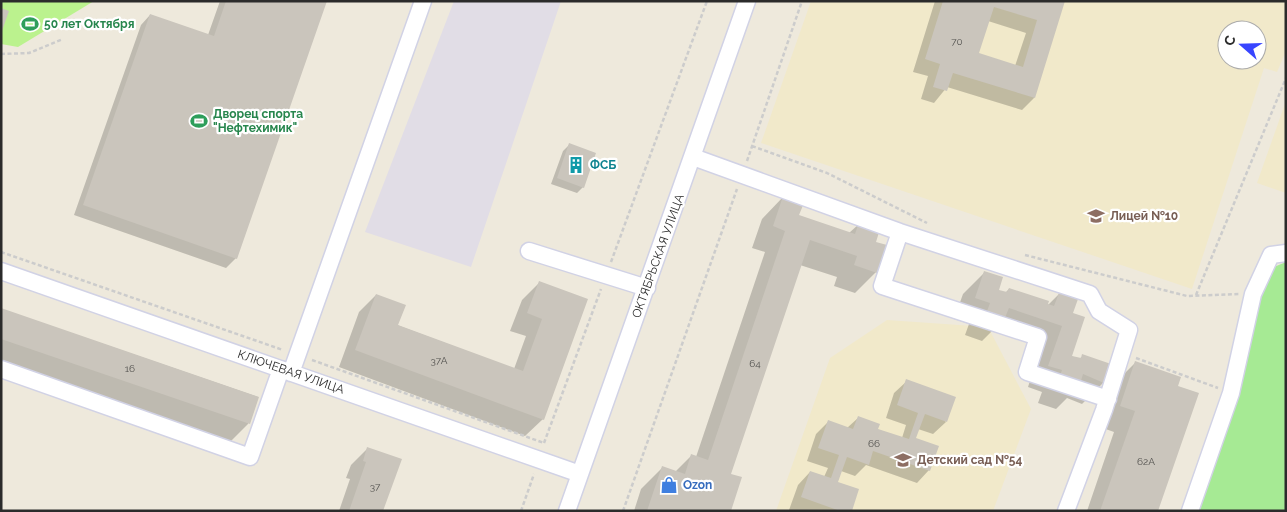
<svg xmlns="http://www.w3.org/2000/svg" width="1287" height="512" font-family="Raleway,sans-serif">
<rect width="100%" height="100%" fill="#eee9dc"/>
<path fill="#e1dde6" d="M454,1h107l-90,266 -106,-35z"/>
<path fill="#f1e9ca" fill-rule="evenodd" d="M811,1h475v50l-9,21 -13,-4 -72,221 -431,-146zM1227,30h30v30h-30z
M1286,101v92l-29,-10z
M887,320l101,7 43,82 -38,102h-217l54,-153z"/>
<path fill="#a6ea94" d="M1286,262v249h-92l59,-199 21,-45z"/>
<path fill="#bbf28e" d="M1,1h93l-76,46 -17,-3z"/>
<path fill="#0003" fill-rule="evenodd" d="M220,1h105l-89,257 -10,10 -152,-53 67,-190 9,-10 58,20z
M935,1h129l-30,97 -12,12 -75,-23 -13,16 -13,-4 7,-23 -15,-4zM988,21l38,12 -11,33 -38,-12z
M569,145l14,42 -6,6 -26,-9 12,-33z
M783,197l15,19 51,17 10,-9 16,19 1,29 -21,21 -21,-7 3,-9 -37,-12 -70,209v37h-96l7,-22 21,-21 13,4 16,-16 5,1 69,-205 -13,-4 10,-29z
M985,272l12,18 8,3 4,-4 36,19 14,-14 13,20 -1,42 8,3 4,-3 26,9 -6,18 -21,21 -15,-6 -11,11 -18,-6 4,-11 -14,-5 13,-40 -49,-16 -10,10 -17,-6 4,-11 -15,-5 9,-25z
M539,283l47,17 -43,119 -18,17 -186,-69 20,-55 17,-17 21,30 117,44 12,-33 -16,-5 12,-31z
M1,309l257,88 -10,27 -17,17 -230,-80z
M1136,362l41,24 -20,125h-70l27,-79 -14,-5 14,-43z
M907,381l39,41 -13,12 -15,-5 -3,10 14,31 -12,13 -51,-18 -11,11 -14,-5 -4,12 13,28 -61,-1 9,-25 12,-13 14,5 4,-9 -21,-7 9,-27 12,-12 19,6 11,-10 18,11 26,9 4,-13 -20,-7 8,-25z
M368,448l14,63h-43l11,-32 -4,-1 5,-13z"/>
<path fill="#cac5bc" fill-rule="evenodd" d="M226,1h101l-90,258 -154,-54 67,-191 64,22z
M943,1h122l-30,97 -82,-25 -6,18 -14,-4 7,-23 -15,-5zM994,7l43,13 -14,47 -44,-14z
M1,8l8,3 -7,20h-1z
M569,143l27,10 -12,35 -27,-10z
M783,196l21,7 -5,12 56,19 4,-12 21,7 -4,13 11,3 -10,28 -23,-8 3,-9 -47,-16 -79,234 11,3 -11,34h-84l15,-45 23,8 6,-20 17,6 77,-229 -12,-5z
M984,271l19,6 -4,13 8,2 2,-4 40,13 -1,3 6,2 5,-13 19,6 -5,14 12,4 -13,39 9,2 1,-4 29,10 -7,19 -21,-9 -4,14 -21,-7 4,-11 -14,-4 14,-40 -53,-18 -5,12 -18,-6 4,-11 -15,-5z
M539,281l49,18 -44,121 -189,-70 21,-56 30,11 -8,20 125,46 19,-52 -15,-6z
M1,308l258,89 -9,27 -249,-85z
M1135,361l46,16 -3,9 21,7 -41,118h-58l35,-100 -15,-5z
M906,379l50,18 -9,25 -22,-8 -9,24 23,8 -9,25 -57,-20 -4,14 -22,-8 -9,25 21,7 -7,22h-12l-39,-14 9,-26 21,7 8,-23 -21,-7 10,-28 25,9 5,-13 22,8 -2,5 31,10 9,-26 -21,-8z
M367,447l35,12 -19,52h-34l17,-49 -3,-1z"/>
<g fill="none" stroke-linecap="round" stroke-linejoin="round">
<g stroke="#d1d2e5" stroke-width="19">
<path id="minor" d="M693,157l207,75 190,62 9,17 30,19 -25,80 -38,101
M900,232l-18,54 156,51 -11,35 81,27
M529,251l118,37
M1,271l579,203
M1,369l249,88 31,-88
M291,373l132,-372
M567,511l180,-510
M1190,511l41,-118 22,-99 18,-39 15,-2"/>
</g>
<path stroke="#ccc" stroke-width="2.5" stroke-dasharray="4 2.5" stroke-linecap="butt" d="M1,54l28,-1 34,-14
M752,146l75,27 100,50
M747,161l55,-160
M1,252l282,98
M1025,255l162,41 52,-2
M611,262l96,-261
M1196,295l90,-217
M1136,358l82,30
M312,360l232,83
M544,443l57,-154
M521,511l13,-37
M623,511l114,-322"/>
<use href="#minor" stroke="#fff" stroke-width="16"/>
</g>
<defs>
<g id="stadium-bare" transform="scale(1.35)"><path d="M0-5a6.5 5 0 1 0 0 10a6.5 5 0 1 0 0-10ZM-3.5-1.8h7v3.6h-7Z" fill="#2e9e5b" stroke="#fff" stroke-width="2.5" paint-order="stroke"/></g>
<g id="building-bare" transform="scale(1.35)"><path d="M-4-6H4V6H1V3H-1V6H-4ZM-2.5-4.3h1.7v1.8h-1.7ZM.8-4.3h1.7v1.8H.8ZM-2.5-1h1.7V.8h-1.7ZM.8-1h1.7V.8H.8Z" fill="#0f9aa8" stroke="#fff" stroke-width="2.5" paint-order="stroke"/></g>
<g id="school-bare" transform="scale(1.35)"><path d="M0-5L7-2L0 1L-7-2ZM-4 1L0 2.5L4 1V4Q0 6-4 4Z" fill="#8d6e63" stroke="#fff" stroke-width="2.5" paint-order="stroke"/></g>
<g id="shop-bare" transform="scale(1.35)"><path d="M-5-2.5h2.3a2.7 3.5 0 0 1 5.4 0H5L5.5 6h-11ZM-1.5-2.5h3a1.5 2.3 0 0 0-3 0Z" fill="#3f7fe0" stroke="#fff" stroke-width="2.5" paint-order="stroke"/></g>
</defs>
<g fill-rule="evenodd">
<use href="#stadium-bare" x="30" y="24"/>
<use href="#stadium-bare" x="199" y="121"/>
<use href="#building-bare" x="576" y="165"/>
<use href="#school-bare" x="1096" y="216"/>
<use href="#school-bare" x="903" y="460"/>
<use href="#shop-bare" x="669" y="485"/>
</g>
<g text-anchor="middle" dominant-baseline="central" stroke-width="4.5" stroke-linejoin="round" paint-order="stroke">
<g font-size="10" fill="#53524f">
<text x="957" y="41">70</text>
<text x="439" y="360">37А</text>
<text x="755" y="363">64</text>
<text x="130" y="368">16</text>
<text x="874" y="443">66</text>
<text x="1146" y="461">62А</text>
<text x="375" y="486">37</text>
</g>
<g font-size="12" font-weight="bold" fill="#27864d" stroke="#fff" text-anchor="start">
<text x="44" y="24">50 лет Октября</text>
<text x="213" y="114">Дворец спорта<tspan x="213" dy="14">"Нефтехимик"</tspan></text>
</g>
<g font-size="12" font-weight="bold" fill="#0d838f" stroke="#fff" text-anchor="start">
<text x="590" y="165">ФСБ</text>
</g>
<g font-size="12" font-weight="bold" fill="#785e54" stroke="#fff" text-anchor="start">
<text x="1110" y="216">Лицей №10</text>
<text x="917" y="460">Детский сад №54</text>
</g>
<g font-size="12" fill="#2b2b2b" stroke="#fff">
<text transform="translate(658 256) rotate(-70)">ОКТЯБРЬСКАЯ УЛИЦА</text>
<text transform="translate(291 372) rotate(19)">КЛЮЧЕВАЯ УЛИЦА</text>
</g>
<g font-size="12" font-weight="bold" fill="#366cbe" stroke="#fff" text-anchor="start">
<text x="683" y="485">Ozon</text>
</g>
</g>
<rect width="1287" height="512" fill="none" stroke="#2b2b2b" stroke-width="5"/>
<g transform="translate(1242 45) rotate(290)"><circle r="24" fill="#ffffff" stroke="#aaaaaa"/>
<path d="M0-4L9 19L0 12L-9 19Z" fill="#3845ff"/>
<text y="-8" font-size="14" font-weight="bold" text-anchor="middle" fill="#2b2b2b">С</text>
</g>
</svg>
